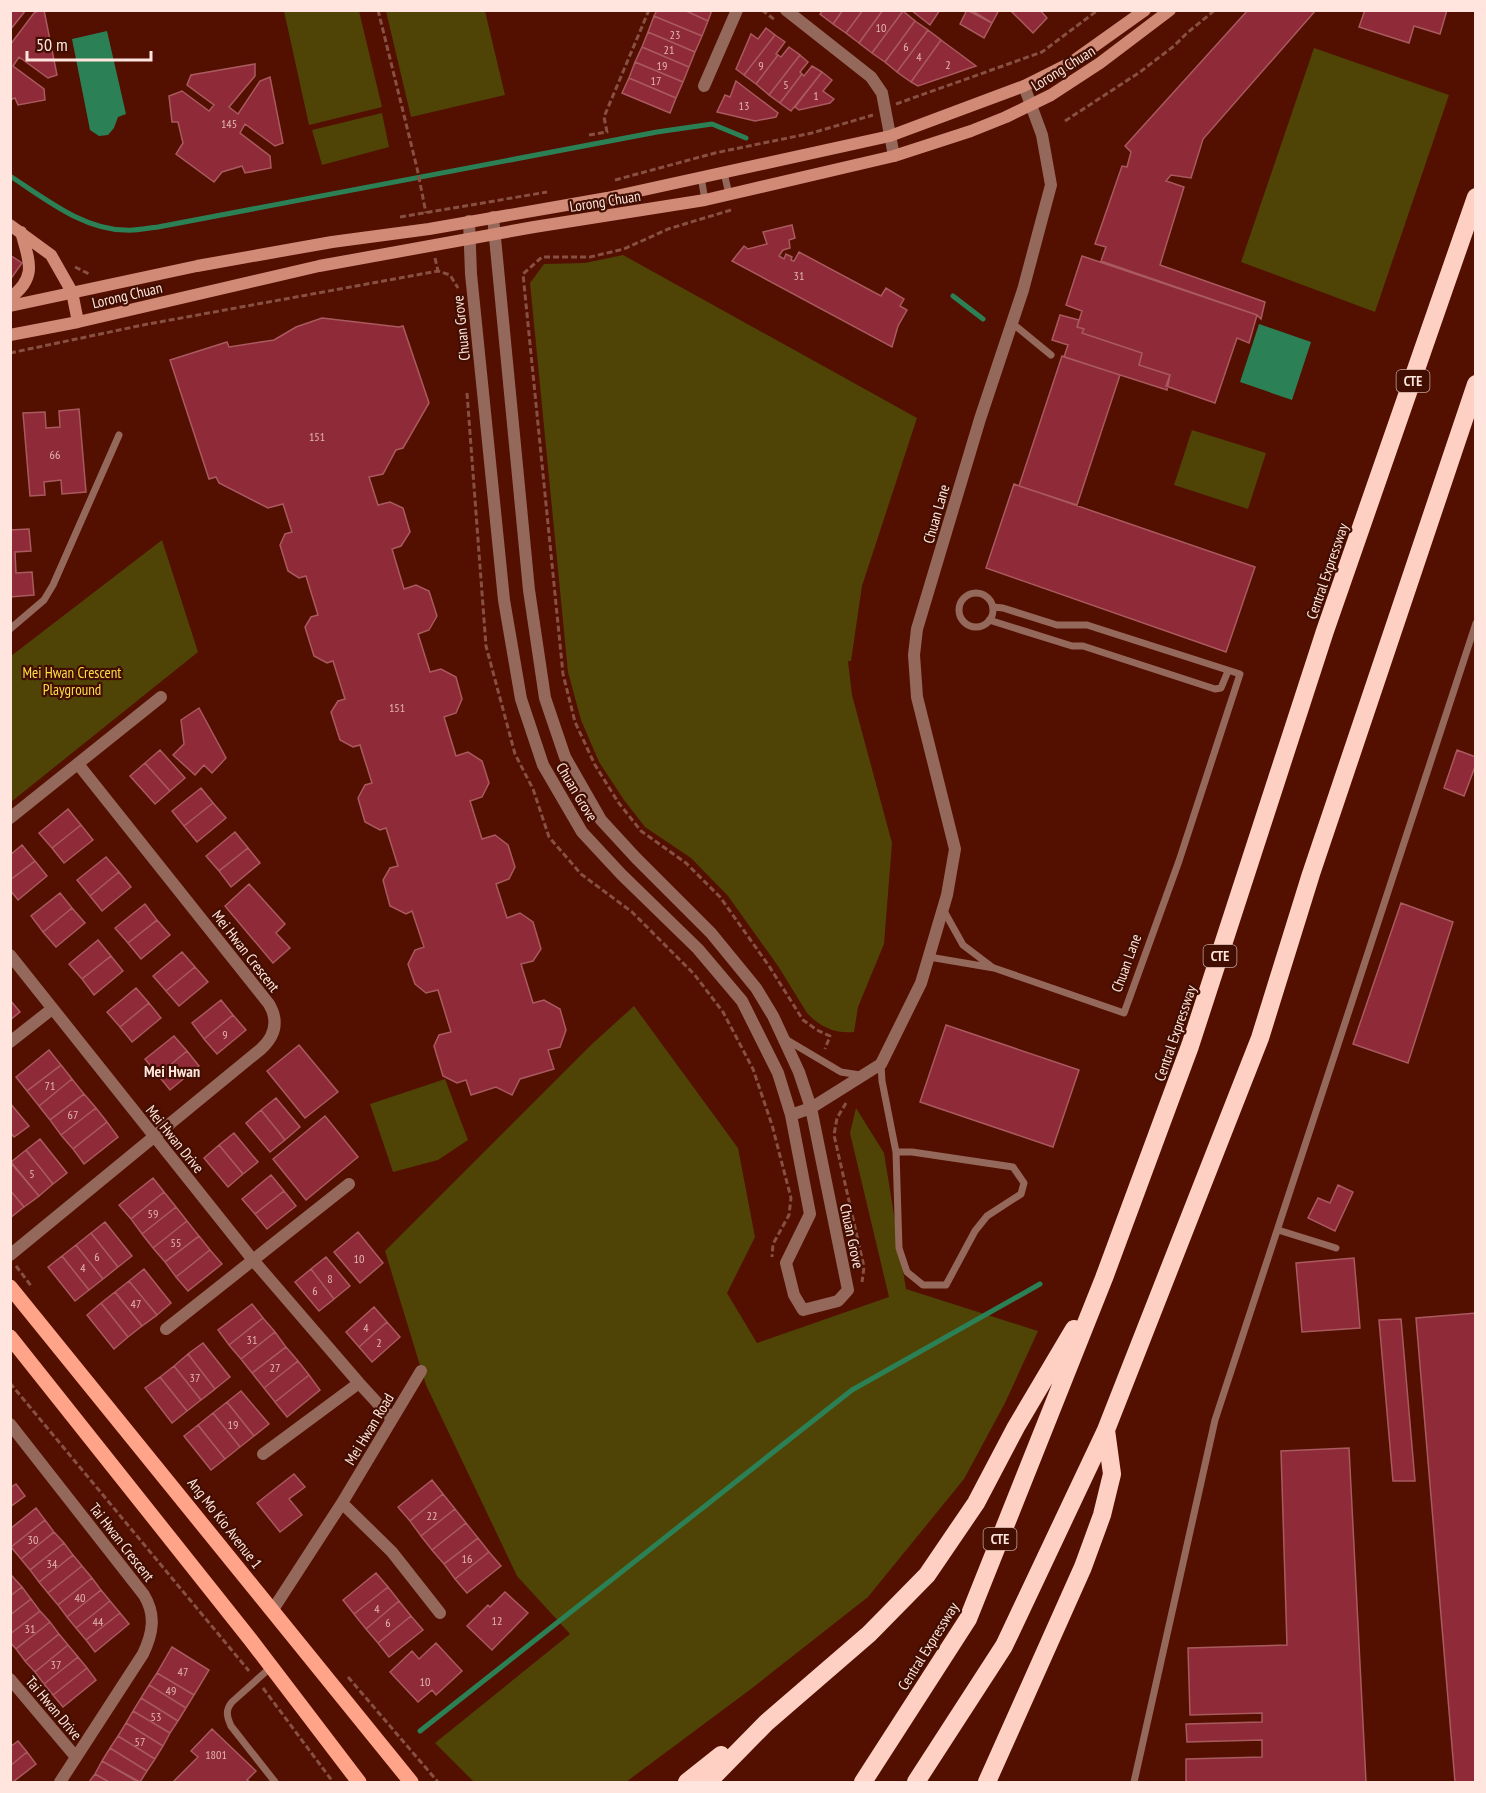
<svg xmlns="http://www.w3.org/2000/svg" width="1486" height="1793" font-family="'PT Sans Narrow',sans-serif">
<rect width="100%" height="100%" fill="#530f00"/>
<path fill="#4f4306" d="M284,11h75l23,96 -73,18z
M386,11h99l20,84 -94,22z
M1314,48l135,47 -74,217 -134,-50z
M382,113l7,34 -67,18 -10,-35z
M623,255l294,163 -55,168 -11,75h-3l4,34 40,148 -8,101 -26,63 -4,25c-19,2 -34,-5 -47,-19l-29,-47 -50,-70 -37,-38 -46,-31 -21,-27 -25,-38 -18,-42 -13,-48 -38,-389 14,-19 41,-1z
M1192,430l74,23 -18,56 -74,-24z
M162,540l36,112 -187,150v-146z
M634,1006l104,142 17,89 -28,56 30,50 132,-46 -39,-164 6,-25 28,45 22,136 132,42 -33,72 -41,76 -96,118 -117,92 -125,93h-152l-39,-39 135,-109 -53,-58 -50,-105 -41,-86 -41,-134 207,-207z
M445,1079l23,61 -30,20 -45,12 -23,-68z"/>
<path fill="#2b8155" d="M107,31l19,83 -8,3 -4,11 -6,7 -9,1 -9,-6 -18,-91z
M1259,324l52,18 -19,58 -52,-18z"/>
<g fill="none" stroke-linecap="round" stroke-linejoin="round">
<path stroke="#2b8155" stroke-width="5" d="M10,176c36,23 72,53 115,54 11,1 23,-2 33,-3l499,-95 55,-8 34,14
M953,296l30,23
M420,1731l432,-341 188,-106"/>
</g>
<path fill="#8f2a38" stroke="#a95a5f" stroke-width="1.5" d="M10,10h16l-16,20z
M40,10h4l13,65 -9,3 -29,-21 -6,9 31,23 1,11 -27,5 -3,-7 -5,2v-55l24,-32z
M657,10h27l24,11 -6,15 -48,-20z
M684,10h28l-4,11z
M823,10h20l-10,14 -13,-10z
M843,10h20l-17,23 -13,-9z
M863,10h20l-24,33 -13,-10z
M883,10l20,1 -31,42 -13,-10z
M911,10h29l-10,15z
M967,10l25,13 -8,15 -24,-14z
M971,10h28l-7,13z
M1013,10h27l7,8 -14,15 -21,-21z
M1248,10h68l-113,129 -12,39 -20,-3 -5,6 18,6 -24,78 105,37 -4,17 -4,-4 -156,-54 5,-14 -11,-3 27,-78 5,1 4,-15 -6,-6z
M1365,10h82l-7,24 -26,-8 -5,17 -50,-16z
M903,11l12,10 -30,41 -13,-9z
M654,16l48,20 -7,16 -47,-20z
M915,21l13,9 -31,42 -12,-10z
M766,28l9,7 -31,40 -8,-6 15,-35 7,5z
M928,30l13,10 -30,42 -14,-10z
M648,32l47,20 -6,15 -47,-20z
M775,35l10,7 -9,12 2,1 -22,29 -12,-9z
M941,40l35,26 -58,20 -7,-4z
M642,47l47,20 -6,15 -48,-20z
M789,47l11,8 -31,40 -13,-11 22,-29 3,2z
M800,55l8,7 -8,10 2,2 -22,29 -11,-8z
M635,62l48,20 -7,16 -47,-20z
M255,64v12l-26,31 9,7 22,-33 10,-4 13,66 -8,3 -30,-22 -5,9 30,23 1,12 -26,5 -3,-7 -20,6 -8,10 -38,-28 7,-11 -5,-21h-6l-3,-26 13,-5 27,20 5,-6 -27,-20 4,-10z
M812,66l10,6 -31,39 -11,-8 22,-29 2,2z
M822,72l10,8 -9,11 11,8 -4,4 -31,7 -4,-3z
M629,78l47,20 -6,15 -48,-20z
M736,81l42,32 -2,4 -21,4 -38,-9 8,-17 5,2z
M792,225l3,13 -6,2 1,8 -7,2 -4,6 5,3 2,-5 6,3 -1,3 3,1 5,-9 82,44 5,-8 18,11 -4,7 7,4 -9,16 -6,21 -160,-86 12,-15 4,3 19,-5 -4,-12z
M10,255l12,8 -12,17z
M1082,256l175,59 -8,28 -12,-5 -22,65 -49,-17 4,-11 -31,-10 3,-12 -60,-20 2,-4 -7,-2 5,-16 -16,-6z
M1060,315l19,5 -2,7 7,2 -2,4 60,20 -3,12 31,10 -3,15 -103,-33 4,-12 -16,-5z
M322,318l77,9 4,-1 26,77 -26,45 -7,2 -13,24 -14,3 9,28 12,-3 13,6 7,24 -9,14 -9,3 12,40 12,-4 13,6 8,25 -8,14 -11,4 12,38 11,-3 15,8 6,22 -6,14 -12,4 12,39 12,-4 14,9 7,22 -7,14 -12,4 12,38 13,-4 13,10 7,22 -6,12 -13,5 11,34 13,-5 13,9 8,27 -8,12 -12,3 12,39 11,-3 16,9 6,21 -6,17 -12,3 6,19 -34,10 -8,16 -16,-8 -25,8 -5,-15 -9,3 -14,-7 -9,-30 5,-11 12,-3 -13,-42 -12,3 -11,-9 -7,-20 7,-14 9,-3 -12,-36 -6,3 -16,-8 -7,-26 7,-12 8,-2 -12,-38 -6,2 -15,-8 -7,-24 7,-13 7,-2 -12,-38 -7,2 -13,-7 -9,-28 7,-11 7,-2 -12,-38 -6,2 -13,-7 -9,-29 6,-10 7,-2 -12,-39 -7,2 -11,-7 -8,-26 5,-11 7,-2 -9,-28 -15,4 -49,-25 -3,-6 -7,2 -39,-119 57,-18 2,5 45,-7 22,-13z
M1062,356l58,19 -43,130 -58,-19z
M79,409l7,83 -24,2 -1,-14 -17,2 1,13 -15,1 -7,-83 22,-1 1,16 14,-1 -1,-16z
M1014,484l241,83 -29,85 -240,-84z
M29,529l2,22 -16,1 1,21 16,-1 2,23 -24,2v-67z
M199,708l27,50 -14,15 -8,-8 -9,10 -22,-20 11,-11 -3,-24z
M160,750l25,28 -15,13 -25,-28z
M1457,750l19,7v7l-12,32 -20,-8z
M145,763l25,28 -15,13 -25,-28z
M201,788l12,15 -29,23 -12,-15z
M213,803l13,15 -29,24 -13,-16z
M68,809l13,16 -29,23 -13,-15z
M81,825l12,15 -29,23 -12,-15z
M235,832l13,16 -29,23 -13,-15z
M22,845l13,16 -25,19v-25z
M248,848l12,15 -29,24 -12,-16z
M106,857l13,15 -29,24 -13,-16z
M35,861l12,15 -29,24 -8,-10v-10z
M119,872l12,15 -29,24 -12,-15z
M249,884l36,40 -9,9 14,15 -17,15 -48,-57z
M60,893l12,15 -29,24 -12,-16z
M1401,903l52,19 -45,141 -55,-19z
M145,904l12,16 -29,23 -13,-15z
M72,908l13,15 -29,24 -13,-15z
M157,920l13,15 -29,24 -13,-16z
M98,940l13,16 -29,23 -13,-15z
M182,952l13,15 -29,24 -13,-15z
M111,956l12,15 -29,24 -12,-16z
M195,967l13,15 -29,24 -13,-15z
M136,988l13,15 -29,24 -13,-15z
M10,1000l10,12 -10,8z
M221,1000l12,15 -29,24 -12,-16z
M149,1003l12,15 -29,24 -12,-15z
M233,1015l13,15 -29,24 -13,-15z
M946,1025l133,45 -26,77 -133,-45z
M174,1036l13,15 -29,24 -13,-16z
M299,1045l39,47 -33,26 -38,-47z
M49,1050l12,15 -34,26 -11,-14z
M187,1051l12,15 -29,24 -12,-15z
M61,1065l11,14 -33,27 -12,-15z
M72,1079l12,15 -34,26 -11,-14z
M84,1094l12,14 -35,27 -11,-15z
M276,1098l24,29 -15,13 -24,-30z
M10,1103l19,23 -15,11 -4,-5z
M96,1108l11,14 -34,27 -12,-14z
M261,1110l24,30 -15,12 -24,-29z
M325,1116l33,41 -52,43 -33,-41z
M107,1122l11,15 -34,27 -11,-15z
M234,1133l24,29 -15,12 -24,-29z
M40,1139l27,34 -14,11 -27,-34z
M219,1145l24,29 -15,13 -24,-29z
M26,1150l27,34 -14,12 -28,-34z
M10,1162l29,34 -15,11 -14,-17z
M271,1175l13,16 -29,23 -13,-15z
M153,1178l11,14 -33,27 -12,-14z
M1338,1185l15,7 -18,39 -27,-13 10,-20 12,5z
M10,1190l14,17 -14,11z
M284,1191l12,15 -29,23 -12,-15z
M164,1192l12,15 -34,27 -11,-15z
M176,1207l11,14 -34,27 -11,-14z
M187,1221l12,15 -34,26 -12,-14z
M105,1222l27,34 -14,11 -27,-34z
M358,1232l25,31 -23,20 -26,-31z
M91,1233l27,34 -15,12 -27,-34z
M199,1236l11,14 -34,27 -11,-15z
M76,1245l27,34 -14,11 -27,-34z
M210,1250l12,14 -34,27 -12,-14z
M62,1256l27,34 -14,11 -27,-34z
M326,1257l24,29 -16,13 -23,-30z
M1354,1258l6,70 -58,4 -6,-69z
M144,1269l27,34 -14,12 -28,-34z
M311,1269l23,30 -15,12 -24,-29z
M129,1281l28,34 -15,11 -27,-34z
M115,1292l27,34 -14,11 -27,-34z
M101,1303l27,34 -14,12 -27,-34z
M252,1304l11,14 -34,27 -11,-15z
M374,1307l13,15 -28,25 -13,-15z
M1476,1313v469h-21l-39,-464z
M263,1318l12,14 -34,27 -12,-14z
M1401,1319l14,162h-22l-14,-161z
M387,1322l13,15 -28,25 -13,-15z
M275,1332l11,15 -34,26 -11,-14z
M203,1343l27,34 -15,12 -27,-35z
M286,1347l12,14 -34,27 -12,-15z
M188,1354l27,35 -14,11 -27,-34z
M298,1361l11,14 -34,27 -11,-14z
M174,1366l27,34 -14,11 -27,-34z
M309,1375l11,15 -33,27 -12,-15z
M160,1377l27,34 -15,12 -27,-35z
M241,1391l28,33 -15,12 -27,-34z
M227,1402l27,34 -14,11 -27,-34z
M213,1413l27,34 -15,12 -27,-34z
M198,1425l27,34 -14,11 -27,-34z
M1349,1448l17,334h-180v-23l76,-2v-17l-75,2 -1,-18 76,-2v-9l-72,2 -2,-67 99,-3 -6,-194z
M294,1474l11,13 -16,12 13,16 -22,17 -23,-29z
M432,1480l11,14 -33,27 -12,-14z
M16,1484l9,12 -15,11v-19z
M443,1494l12,15 -34,27 -11,-15z
M36,1508l9,12 -34,27 -1,-18z
M455,1509l11,14 -34,27 -11,-14z
M45,1520l9,12 -33,27 -10,-12z
M466,1523l12,15 -34,26 -12,-14z
M54,1532l10,11 -34,27 -9,-11z
M478,1538l11,14 -34,27 -11,-15z
M64,1543l9,12 -34,27 -9,-12z
M489,1552l12,14 -34,27 -12,-14z
M73,1555l9,11 -34,27 -9,-11z
M82,1566l10,12 -34,27 -10,-12z
M376,1573l12,14 -34,27 -11,-14z
M12,1576l10,11 -12,9v-19z
M92,1578l9,12 -34,27 -9,-12z
M22,1587l9,12 -21,16v-19z
M388,1587l11,14 -33,28 -12,-15z
M101,1590l9,11 -34,27 -9,-11z
M505,1592l23,21 -36,37 -25,-24 21,-21 2,2z
M31,1599l9,12 -30,23v-19z
M110,1601l10,12 -34,27 -10,-12z
M399,1601l12,15 -33,27 -12,-14z
M40,1611l10,11 -34,27 -6,-7v-8z
M120,1613l9,11 -34,28 -9,-12z
M411,1616l12,14 -34,27 -11,-14z
M50,1622l9,12 -34,27 -9,-12z
M59,1634l9,11 -33,27 -10,-11z
M436,1643l26,28 -26,24 -4,-5 -14,12 -28,-30 22,-21 7,8z
M68,1645l10,12 -34,27 -9,-12z
M172,1647l37,23 -15,25 -37,-22z
M78,1657l9,11 -34,27 -9,-11z
M87,1668l9,12 -33,27 -10,-12z
M157,1673l37,22 -8,13 -37,-23z
M149,1685l37,23 -8,13 -37,-23z
M141,1698l37,23 -8,12 -37,-22z
M133,1711l37,22 -7,13 -37,-23z
M126,1723l37,23 -8,13 -37,-23z
M212,1729l44,42 -9,9 3,2h-77l25,-25 -7,-6z
M118,1736l37,23 -8,12 -37,-23z
M18,1741l9,11 -17,14v-19z
M110,1748l37,23 -7,11 -38,-21z
M27,1752l9,12 -23,18h-3v-16z
M102,1761l36,21h-29l-14,-8z
M95,1774l14,8h-20z"/>
<g fill="none" stroke-linecap="round" stroke-linejoin="round">
<path stroke="#875043" stroke-width="3" stroke-dasharray="6 3" stroke-linecap="butt" d="M378,10l39,158 9,45
M762,10l13,10
M896,104l146,-52 56,-42
M1065,121l75,-49 34,-26 13,-13 28,-23
M589,135l18,-3 -3,-15 45,-107
M615,180l100,-27 97,-20 61,-18
M731,210l-63,19 -44,20 -34,8h-48l-19,17 40,400 12,48 20,43 23,37 23,29 45,32 34,34 49,69 34,54 14,10 13,6 -5,13
M400,217l147,-25
M435,258l3,13
M75,267l16,8
M10,353l133,-28 295,-54 12,4 8,13
M467,393l19,253 29,108 18,35 16,48 32,37 51,38 62,62 29,38 30,57 19,56 19,73 -2,17 -16,29 -1,13
M846,1103l-9,15 -3,17 30,132 -2,15
M16,1266l16,21
M10,1383l239,288
M348,1677l90,105
M263,1688l70,94"/>
<path stroke="#95685c" stroke-width="7" d="M724,173l5,21
M701,177l4,23
M1012,323l39,32
M959 610a17 17 0 1 1 34 0a17 17 0 1 1-34 0Z
M989,620l83,26h11l132,43 6,-1 7,-17
M10,629l34,-29 9,-15 66,-150
M944,911l19,34 29,22
M929,957l65,11 130,45 55,-152 61,-187 -153,-49h-30l-54,-17 -10,-1
M787,1040l54,32 19,3
M881,1064l1,17 14,71 3,96 8,24 16,13h23l29,-54 12,-15 34,-22 3,-11 -11,-16 -101,-15h-16
M1278,1230l58,18
M271,1667l-39,35c-7,8 -5,15 -1,24l44,56
M1134,1782l81,-362 261,-797"/>
<path stroke="#95685c" stroke-width="12" d="M786,10l85,67 11,16 12,63
M704,86l33,-76
M469,221l2,53 33,326 17,99 22,66 39,67 39,42 77,75 44,52 36,72 13,42 19,99 -24,49 8,32 9,15 35,-9 10,-11 -37,-182 -12,-36 -26,-56 -17,-28 -45,-55 -75,-75 -35,-38 -36,-63 -20,-59 -16,-108 -36,-373
M10,818l151,-121
M10,955l243,305 106,123 33,36
M10,1042l42,-33
M791,1115l20,-7 70,-44 40,-81 26,-88 8,-46 -38,-152 -3,-42 3,-26 63,-210 43,-129 28,-105 -9,-50 -18,-49
M10,1255l251,-206c14,-13 18,-28 8,-45l-191,-240
M166,1329l183,-145
M10,1424l134,171c12,20 9,38 -1,59l-83,128
M263,1454l96,-71
M342,1503l50,49 48,61
M272,1611l70,-108 79,-132
M10,1679l65,77"/>
<path stroke="#d18a76" stroke-width="12" d="M10,225l41,30 21,37 6,30
M10,298c28,-21 19,-37 11,-66
M10,306l187,-40 135,-24 97,-13 178,-31 283,-62 134,-50 48,-24 73,-52
M10,335l68,-13 241,-56 215,-39 171,-27 189,-44 77,-25 35,-14 45,-22 49,-32 70,-53"/>
<path stroke="#ffa489" stroke-width="15" d="M10,1287l401,495
M10,1337l240,302 109,143"/>
<path stroke="#fdd0c3" stroke-width="18" d="M687,1782l34,-27
M708,1782l58,-59 103,-89 58,-59 49,-72 40,-76 58,-98
M863,1782l105,-163 136,-341 86,-232 135,-415 151,-434
M916,1782l88,-136 102,-216 154,-392 51,-164 165,-490
M987,1782l96,-215 19,-52 10,-41 -6,-44"/>
</g>
<g text-anchor="middle" dominant-baseline="central" stroke-width="4.5" stroke-linejoin="round" paint-order="stroke">
<g font-size="12" fill="#e3b6b4">
<text x="881" y="27">10</text>
<text x="675" y="34">23</text>
<text x="906" y="46">6</text>
<text x="669" y="49">21</text>
<text x="919" y="56">4</text>
<text x="948" y="64">2</text>
<text x="662" y="65">19</text>
<text x="761" y="65">9</text>
<text x="656" y="80">17</text>
<text x="786" y="84">5</text>
<text x="816" y="95">1</text>
<text x="744" y="105">13</text>
<text x="229" y="123">145</text>
<text x="799" y="275">31</text>
<text x="317" y="436">151</text>
<text x="55" y="454">66</text>
<text x="397" y="707">151</text>
<text x="225" y="1034">9</text>
<text x="50" y="1085">71</text>
<text x="73" y="1114">67</text>
<text x="32" y="1173">5</text>
<text x="153" y="1213">59</text>
<text x="176" y="1242">55</text>
<text x="97" y="1256">6</text>
<text x="359" y="1258">10</text>
<text x="83" y="1267">4</text>
<text x="330" y="1278">8</text>
<text x="315" y="1290">6</text>
<text x="136" y="1303">47</text>
<text x="366" y="1327">4</text>
<text x="252" y="1339">31</text>
<text x="379" y="1342">2</text>
<text x="275" y="1367">27</text>
<text x="195" y="1377">37</text>
<text x="233" y="1424">19</text>
<text x="432" y="1515">22</text>
<text x="33" y="1539">30</text>
<text x="467" y="1558">16</text>
<text x="52" y="1563">34</text>
<text x="80" y="1597">40</text>
<text x="377" y="1608">4</text>
<text x="497" y="1620">12</text>
<text x="98" y="1621">44</text>
<text x="388" y="1622">6</text>
<text x="30" y="1628">31</text>
<text x="56" y="1664">37</text>
<text x="183" y="1671">47</text>
<text x="425" y="1681">10</text>
<text x="171" y="1690">49</text>
<text x="156" y="1716">53</text>
<text x="140" y="1741">57</text>
<text x="216" y="1754">1801</text>
</g>
<g fill="#410e01" stroke="#c6a49b" stroke-width="1.5">
<rect x="1396.5" y="370" width="33" height="22" rx="4.5"/>
<rect x="1203.5" y="945" width="33" height="22" rx="4.5"/>
<rect x="983.5" y="1528" width="33" height="22" rx="4.5"/>
</g>
<g font-size="14" font-weight="bold" fill="#ffe5dd">
<text x="1413" y="381">CTE</text>
<text x="1220" y="956">CTE</text>
<text x="1000" y="1539">CTE</text>
</g>
<g font-size="15" fill="#ffe5dd" stroke="#410e01">
<text transform="translate(1063 68) rotate(-32)">Lorong Chuan</text>
<text transform="translate(605 201) rotate(-9)">Lorong Chuan</text>
<text transform="translate(127 295) rotate(-13)">Lorong Chuan</text>
<text transform="translate(461 328) rotate(-96)">Chuan Grove</text>
<text transform="translate(936 514) rotate(-74)">Chuan Lane</text>
<text transform="translate(1327 571) rotate(-71)">Central Expressway</text>
<text transform="translate(577 792) rotate(59)">Chuan Grove</text>
<text transform="translate(246 951) rotate(52)">Mei Hwan Crescent</text>
<text transform="translate(1126 963) rotate(-70)">Chuan Lane</text>
<text transform="translate(1175 1033) rotate(-71)">Central Expressway</text>
<text transform="translate(175 1139) rotate(51)">Mei Hwan Drive</text>
<text transform="translate(852 1236) rotate(78)">Chuan Grove</text>
<text transform="translate(369 1429) rotate(-59)">Mei Hwan Road</text>
<text transform="translate(225 1523) rotate(52)">Ang Mo Kio Avenue 1</text>
<text transform="translate(122 1542) rotate(52)">Tai Hwan Crescent</text>
<text transform="translate(928 1646) rotate(-58)">Central Expressway</text>
<text transform="translate(54 1708) rotate(50)">Tai Hwan Drive</text>
</g>
<g font-size="15" fill="#fede45" stroke="#410e01">
<text x="72" y="672">Mei Hwan Crescent<tspan x="72" dy="17">Playground</tspan></text>
</g>
<g font-size="16" font-weight="bold" fill="#ffe5dd" stroke="#410e01">
<text x="172" y="1071">Mei Hwan</text>
</g>
</g>
<rect width="1486" height="1793" fill="none" stroke="#ffe5dd" stroke-width="24"/>
<path d="M27 51v9h124v-9" fill="none" stroke="#ffe5dd" stroke-width="3"/>
<text x="36" y="51" font-size="18" fill="#ffe5dd" stroke="#410e01" stroke-width="4.5" paint-order="stroke">50 m</text>
</svg>
